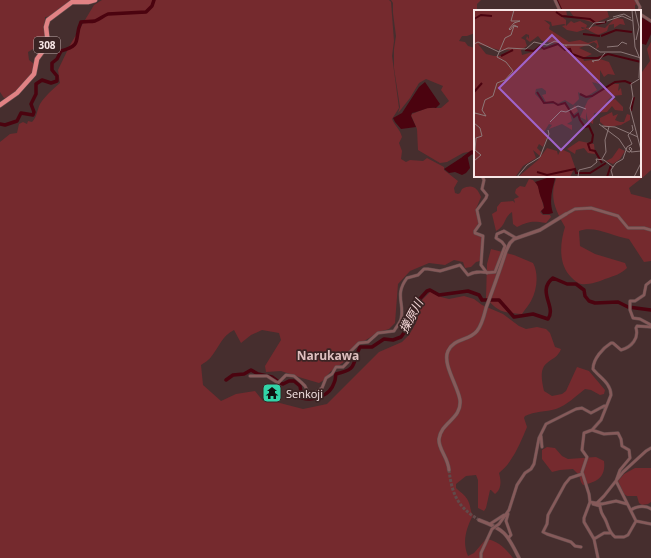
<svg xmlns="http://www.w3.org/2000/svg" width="651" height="558" font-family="'Open Sans','Noto Sans JP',sans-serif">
<rect width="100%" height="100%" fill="#462e2e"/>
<path fill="#752a2e" d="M0,0h71l-7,6 -6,3c-2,5 -8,8 -13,8l-1,25 -4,7h-7l-5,3 1,8 4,3 1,8c-8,9 -17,26 -30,27l-4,-6z
M102,0h287l2,2 3,39 -2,15 7,52 -7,11c3,7 8,10 10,18l-3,6 3,8 -1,8 5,3 4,-2 13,1 4,-3 17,9v3l14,11 -4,7 1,5 3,1 2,-1 2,-4c10,-5 15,-2 19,8l-5,12 3,13 -5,9 8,6 -2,24 -4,1 -5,5 -6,1 -2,-6 -9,-2 -9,5 -16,-2 -19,8 -12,13 -3,39 -6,6 -10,3 -28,17 -6,12 -15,11 -6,8 -5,3 -17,-5 -21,-7 -15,1 -1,-6 16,-26 -2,-7 -17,-3 -11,5 -10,8 -7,-13c-12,6 -15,17 -23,27 -2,3 -7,6 -10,8l2,20 18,16 15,-7 19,-3 8,10 13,1 27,7 24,-5 52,-52 23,-10 7,-7 7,-12 6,-23 9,-9 6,2 4,4 8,2 15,-3 10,3 8,6 21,9 16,12 7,3 11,-2 9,2 4,4 5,14 6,2c-3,8 -8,9 -14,14 -8,6 -5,19 -3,28l8,5 10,-2 4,-3 11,-24 12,4 16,19 -1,4 -4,1 -9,-5 -6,-1c-9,7 -18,16 -29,20 -11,3 -21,2 -31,7l-1,2 3,9c-5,12 -10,24 -17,34 -3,5 -7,8 -11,12 2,7 3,16 -4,21l-4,-4h-1l-4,18 -2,3 -6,-3v-28l-2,-5 -10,1 -10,8v4c5,5 11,8 13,15 2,5 1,8 4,12 -7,14 -11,27 -5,41l6,-3 12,-14c11,1 20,10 27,19h-513v-416l10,-8 7,-1 2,-9 4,-2 4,2 1,-3 4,1c5,-5 5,-12 8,-18 5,-8 13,-15 20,-21l-2,-13 12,-25 24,-40z
M391,0h90l-4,4v7h-2v22l-8,3h-5l-3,5 6,1 3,4 7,2v105l-2,-2 -10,2 -16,9 -7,1 -22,-13 -1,-21 -6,-14 1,-1 15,-6h14l8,-7 -8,-11 2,-4 -17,-7 -7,4 -9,15 -12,15 2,-6 -6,-39v-19l2,-13 -3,-23v-10z
M557,0h82v1l-1,3 -3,1v6h-73z
M651,42v128c-7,7 -15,12 -22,18l2,6 20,5v62l-7,1 -15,-23c-15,-2 -34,-14 -50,-8l1,15 15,8 30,9 2,5c-6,6 -13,8 -22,11 -7,3 -16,6 -24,5 -4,-1 -7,-4 -10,-7 -13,-13 -11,-34 -6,-50 -9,-16 -16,-29 -9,-48l-1,-3h85v-105l2,1 8,-11 -3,-12z
M529,179l4,1 5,6 6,22 -4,4 3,3h7l1,2 -5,6c-13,-2 -17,-2 -29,4l-4,-3 -1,-12c-9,6 -5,13 -16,19l-4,-17 5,-3v-4l4,-5 12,-1 2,2 -1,-4 5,-2 -4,-4 1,-4 4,-3 5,1z
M491,249l23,6 19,8c6,11 4,27 -2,38 -2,4 -6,8 -9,13 -19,-2 -23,-1 -36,-16l1,-34z
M547,447l8,1 7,8 6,3 28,-2 8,4c2,16 -7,21 -21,24l-2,-3 -2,-7 -6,-6 -13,1 -8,2 -10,-13v-9z
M635,468h16v34l-3,2 -6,1 -3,-2 -2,-7h-10l-3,-2 -6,-13 6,-7z"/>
<path fill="#4b030f" d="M640,16l11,7v11l-5,11 -6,-2z
M425,82l15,22 -4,4c-11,-1 -13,3 -24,5l-1,3 5,11 -15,2 -6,-7 -2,-4 9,-5 17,-26z
M467,154l3,14 -4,5 -4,2 -7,-3 -6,1 -5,-4z
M553,176l2,3c-3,11 -6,22 -2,34l-4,1h-6l-2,-3 3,-3c0,-5 -3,-9 -4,-13 -2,-6 -1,-9 -5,-13z"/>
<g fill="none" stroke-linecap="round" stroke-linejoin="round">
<path stroke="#4b030f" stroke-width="3.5" d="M556,0l5,11
M0,124l5,1 12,-4 4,-8 12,2 1,-3 -3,-8 5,-10v-10l6,-4 9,3 6,-2v-5l-5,-6v-7l5,-4 4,-8c23,-6 12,-12 20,-29 5,-1 10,0 14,-1 5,-2 8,-5 13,-7l38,-2 6,-6 2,-6
M464,158l8,-6 3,2
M226,380l7,-5 11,-1 7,-4 7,4 14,3 8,6 3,1 6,-3h5l6,5 2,12c12,3 28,-2 32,-15 2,-3 1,-6 2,-9 23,-5 15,-10 24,-27h12l12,-8 9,1 8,-3 5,-7 11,-28 10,-11 3,-1 9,5 29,-4 11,4 3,5h17l15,17 19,-3 15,5c9,-12 -12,-28 5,-41l14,6h9l8,6 1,6 4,5 6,2 23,-1 10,5 23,3"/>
<path stroke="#614a4a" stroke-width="3" stroke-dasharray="3 1.5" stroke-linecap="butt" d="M449,470c3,25 9,37 30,50"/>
<g stroke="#624c4c" stroke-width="3.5">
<path id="minor" d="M555,0l5,11
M636,0l4,7 -1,4
M640,14l11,7
M482,176l2,4 -2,9 5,6 -1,3 -9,12 3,14 -5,7v2l8,3 -2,29 6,8
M566,214l9,-5 16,-1 27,8 10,12h16l7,2
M651,281l-5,4 -2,10 -9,6h-5v9l3,8 7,1 11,6
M250,376h17l11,7 8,-8 8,1 7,6 4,4 5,10 12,-8 4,-10 6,-4 4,-7h7l5,-5v-8l11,-11 9,-1 10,-9 16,-2c2,-4 6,-8 7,-12 4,-15 -7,-24 6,-41l11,-3 6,-6h4l12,2 20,-6 8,10c11,-6 16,-1 27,-3l10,-26 -3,-4 -6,-4 1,-4 7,-3 12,7
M592,430l12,4 14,-1 3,6 1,7 7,4 1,8 -10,12 -4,11 20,40
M541,436l1,11
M590,502l-6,16v4l10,17 4,19
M597,503l7,-7 19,-24 23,-21 5,-3
M593,504l7,2c1,9 3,8 6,15 3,7 3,11 9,16h9l4,-2 8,-14
M627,504l-11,-3 -14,3 -12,-2 -1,-8 -7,-22 5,-15 -5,-7 2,-17 8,-3 9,-10 10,-25c0,-12 -12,-18 -18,-26 0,-10 10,-21 18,-26h2l8,7c11,-3 18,-12 15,-22l1,-2 14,1
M631,510c5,-4 15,-5 20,-1
M508,514l-2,7 5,14 -2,2
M636,521l15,3
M490,524l14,-9
M499,524l10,-14 8,-25 8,-12 6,-4 3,-5 5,-26 7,-14 30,-15 6,-1 9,5 13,-7h2
M594,539l10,-6h7
M581,547l-6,-1 -4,-4 -24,-8 -4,-2 4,-8 1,-9 17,-31 5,-6 12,-4
M481,558v-5l11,-24"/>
</g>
<g stroke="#624c4c" stroke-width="4">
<path id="tertiary" d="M449,470c-1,-13 -11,-21 -10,-31 2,-17 23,-20 21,-39 -2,-14 -18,-36 -12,-49 6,-13 21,-10 29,-20 5,-6 7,-15 9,-23 7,-19 14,-38 20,-57l4,-8 4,-4 26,-9 26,-16
M479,520c27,10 28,14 40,38"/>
</g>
<g stroke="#624c4c" stroke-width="5.5">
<path id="trunk" d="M0,105l17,-12 17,-19 3,-15 11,-15 -2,-17 2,-7 24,-18h16l7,-2"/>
</g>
<use href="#minor" stroke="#865a5a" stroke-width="2.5"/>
<use href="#tertiary" stroke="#865a5a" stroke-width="3"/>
<use href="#trunk" stroke="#e28284" stroke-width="4.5"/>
<g stroke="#624c4c" stroke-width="3.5" stroke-linecap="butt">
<path id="minor-bridge" d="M492,529l7,-5"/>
</g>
<use href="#minor-bridge" stroke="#865a5a" stroke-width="2.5"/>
</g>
<defs>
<g id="temple-square" transform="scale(1)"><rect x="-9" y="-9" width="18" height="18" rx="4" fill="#32d4a8" stroke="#3b2424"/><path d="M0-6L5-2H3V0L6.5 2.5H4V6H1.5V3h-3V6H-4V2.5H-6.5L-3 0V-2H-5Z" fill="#111"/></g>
</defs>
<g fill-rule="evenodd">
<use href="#temple-square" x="272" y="393"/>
</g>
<g text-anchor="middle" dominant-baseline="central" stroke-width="3.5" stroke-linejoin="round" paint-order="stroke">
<rect fill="#3b2424" stroke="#bfacac" stroke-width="1" x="34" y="37" width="26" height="16" rx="3"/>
<g font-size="10" font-weight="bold" fill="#f8e7e7">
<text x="47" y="45">308</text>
</g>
<g font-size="11" fill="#f8e7e7" stroke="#3b2424" text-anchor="start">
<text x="286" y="393">Senkoji</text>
</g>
<g font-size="12" font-style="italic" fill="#f7dada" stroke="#3b2424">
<text transform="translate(411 316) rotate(-62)">擽原川</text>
</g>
<g font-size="12" font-weight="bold" fill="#dfc0bf" stroke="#3b2424">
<text x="328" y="355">Narukawa</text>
</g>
</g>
<g transform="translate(474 10)">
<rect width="167" height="167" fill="#462e2e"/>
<path d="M0,0h92l1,5 -6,1 5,4v6l5,-5 3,2 6,-2 7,4 -1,3 -5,-1 1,2 14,-3 9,2 10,-10 8,1 2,6 -5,-1 -6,4v-4l-5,1 -2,6 -9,4 -12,-6 -9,3 -10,-2 -5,-4 4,-1 -2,-1 -12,2 -1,-4 -7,-2 6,5 -1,4 20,13 11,-2 8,3 9,-3 2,7 -3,2 1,-5 -3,-2 -15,6 13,6 -9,4 1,3 16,-2 9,3 6,13 -7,-1 -4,3 -4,-7v11h-4l3,3 -7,-2 5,8 -11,7 -8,-5 1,7 -6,6 -8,-5 -6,3 -13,-1 -4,-7 4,-1v-3l-4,-3 -6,1 -1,5 10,10 20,-1 5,8 5,-6 3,6 -4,3 -4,-1 2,8 -5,3 5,1v5l-10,-6 -13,5 3,-4 -3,-1 -5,8 4,3 -5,12 -4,-3 -2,4 4,4 -1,4 -7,-6 3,8 -13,8 -7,10 -42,1zM52,24l3,1v4l-2,-3 -1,3 4,3 8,-6 4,5 18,3 -38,11 -1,-5 6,-4 -2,-6 -4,-2zM4,34l21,6h11l-9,6h-7l-8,-2zM95,0h38l2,7 -14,6 -21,-6zM136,74h9l-1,7 3,-3 1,7 -10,1 -6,6 9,-3 8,8v4l-8,-1 -3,-4 -5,6 -13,1 -1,11 -5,-3 -2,-9v8l-6,-3 8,-17zM138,102l1,4 5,-2 -3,6 5,2h4l3,-8 3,1v5l-9,5 -15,2 -6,-5v-4zM105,131l15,3 1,10 -7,-1 -4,-5 -8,2 -1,4 -8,-5zM73,138l10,3 1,4 3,-6 9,4 5,14 -5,10h-52l20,-17zM145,138l6,3 -5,8 -7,5 -7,-3 6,-3z" fill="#752a2e" fill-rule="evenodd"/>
<path fill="none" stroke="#4b030f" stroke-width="2" d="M82,2l6,4 28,3 7,5 9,-2M0,9l7,-4 11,1M109,24l17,2M127,26l15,-6 16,2M51,40l9,1 6,-5 4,3 14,-5 7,6 5,-1 2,5 11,4h15l10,-4 33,8M27,46l12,-6M0,82l8,-9M63,82l7,11 9,-1 5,3 7,-2 9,14 4,-3 2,6 5,7 4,-1 4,9 -1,7 -4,2 2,6 5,1 7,12M106,84l6,3 6,-1 23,-14 10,-1 7,3M157,101l3,-14M63,162l10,3 28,-6 1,4h14l16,-10M133,167l4,-12"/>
<path fill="none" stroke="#8d7878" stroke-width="1" d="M158,0l3,37 5,12 -1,19M161,0l4,17 -3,13M139,7l11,-3 7,4M133,11l15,-5 11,5M115,19l5,-6 11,-1M0,34l4,-2 21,10M91,35h24l11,7h21l20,6M133,37l11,-1 4,-4 5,2M25,42l9,-4 18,1 8,-7 13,3 8,-4 12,5M120,52l-2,-1 7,-1 6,-7M0,106l1,-3 11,3 -4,-6 3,-10 8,-4 4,-13 8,-3 8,-9 -7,-9 -9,-5 8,-19 6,-3 3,-9 4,1 -4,-2 -4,5 -1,-1 5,-6 6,-2h-9l3,-11M76,112l11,-11 5,1 12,-6 8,3M0,113l6,5 2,8 -6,2 -1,12 6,5 -7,6M125,114l20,15 8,12 2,1h1l2,-3 -2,-2 -1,2 2,2v1l10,-1M128,116l13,1 23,10M167,140l-11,-42 3,-11 -2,-13 10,-6M128,149l4,-7 -1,-12 4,-13M43,167l10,-12 13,-8 9,-23 -1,-4M104,167l1,-7 12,-3 6,-5 -1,-3 8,1 9,7M139,167l-2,-7 5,-7 7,-4 4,-12 5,-3 -4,-9 5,-5 -1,-5M160,167l7,-14"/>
<path fill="#a064cb" fill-opacity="0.15" stroke="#a064cb" stroke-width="2" d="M78,25l62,62 -53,53 -62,-62z"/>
<rect width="167" height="167" fill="none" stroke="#f8e7e7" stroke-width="2"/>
</g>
</svg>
